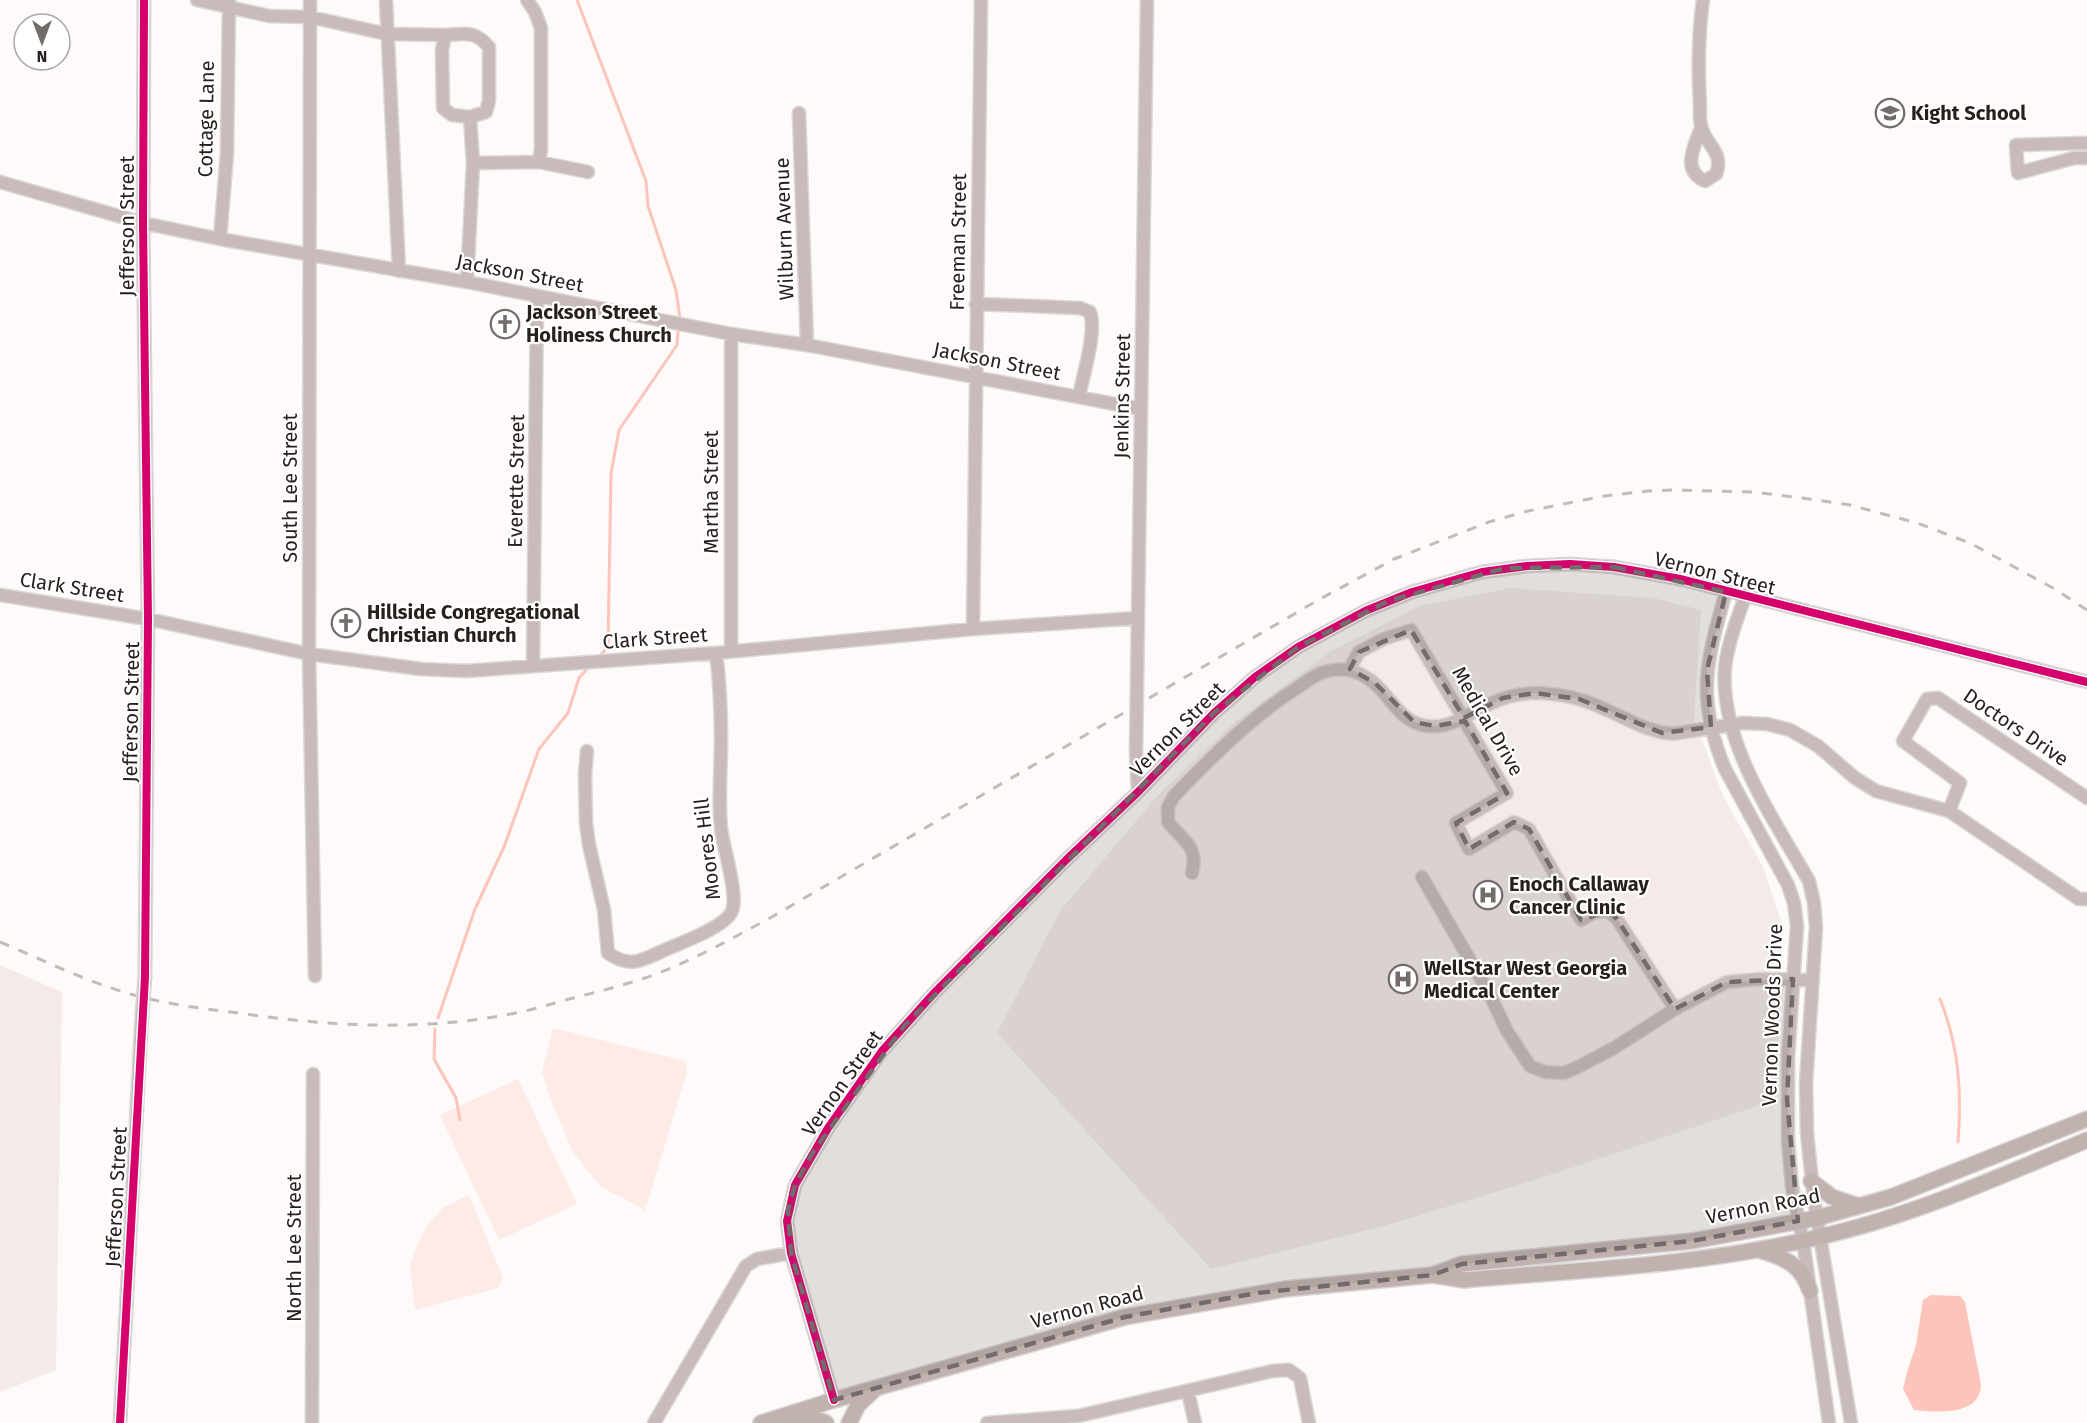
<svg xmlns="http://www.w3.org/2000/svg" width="2087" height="1423" font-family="'Fira Sans',sans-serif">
<rect width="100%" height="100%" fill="#fdfaf9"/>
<path fill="#f4ebe9" d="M1511,588l143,10 47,12 -7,109 29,77 41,73 18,56 -6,175 -244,81 -148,45 -173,43 -214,-236 63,-122 99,-117 77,-73 94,-69 89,-46z
M0,965l62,27 -6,378 -56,22z"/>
<path fill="#fcebe7" d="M553,1028l132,33 2,11 -42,138 -45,-24 -27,-34 -23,-54 -8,-26z
M518,1079l59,125 -78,36 -59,-125z
M469,1195l34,83 -5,10 -83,22 -5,-44 8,-24 12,-20 13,-14z"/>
<path fill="#fcc4bb" d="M1931,1295l29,1 5,6 16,83c-2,32 -44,27 -67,25l-11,-21 5,-20 8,-24 7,-45z"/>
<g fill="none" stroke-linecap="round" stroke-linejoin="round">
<path stroke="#fcc4bb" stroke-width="3" d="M577,0l69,181 2,25 28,84 4,29
M601,655l7,-9 3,-172 8,-44 58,-85 1,-14
M1940,999c19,48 22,92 18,143
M438,1018l37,-109 29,-62 35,-98 29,-36 11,-35 8,-9
M435,1029l-1,30 22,39 4,22"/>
<g stroke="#dad7d7" stroke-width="15">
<path id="minor" d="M144,0l-1,223 5,396 -3,358
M197,0l72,16 41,1 77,17 58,1
M310,0l-1,654 6,322
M386,0l13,271
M527,0l8,12 6,16v121l-2,13
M799,113l8,232
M1701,128c-7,19 -20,42 4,53l11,-7c8,-21 -8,-27 -14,-45 -3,-7 -2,-16 -2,-23 -2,-35 -2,-71 3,-106
M2087,143l-71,2 2,28 56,-15h13
M473,163l66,-1 49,10
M0,182l143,41 77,16 247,43 264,52 76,11 334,64
M220,239l7,-86 2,-152
M467,282l6,-119 -3,-46 16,-5 3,-12v-53c-15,-17 -23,-13 -44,-12l-3,15 1,58 9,7 18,2
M976,304l104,4 10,4c7,21 -7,62 -11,85
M1726,592c-20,70 -30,107 -1,177l63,116 6,18 3,23 -9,132v82l4,46 11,55 26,182
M0,595l148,24 161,35 112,15 45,2 250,-18 257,-24 165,-11
M1745,597c-8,22 -17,46 -20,70 -6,75 49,152 84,214l5,22 2,24 -10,157 1,49 7,67 37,223
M973,629l8,-629
M731,651v-317
M533,666l4,-369
M1349,670l10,-18 25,-13 27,-9 96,163 -51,30 13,26 45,-27 15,7 52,91 14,-8 13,-1 9,8 58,90
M587,751l-2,23 1,49 3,22 15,65 4,43c24,17 35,6 59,-4 16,-7 55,-21 64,-36 9,-15 -8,-65 -10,-85 -3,-30 0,-58 0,-87 0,-30 -1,-58 -5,-88
M1138,792l-2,-40 11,-752
M1949,811l11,-28 -57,-42 24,-42 11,-1 149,100
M1192,873c7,-27 -9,-32 -24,-51v-15l6,-11c38,-39 77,-79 123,-108 9,-6 17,-13 27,-16 14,-4 28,-3 40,4 25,13 32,46 63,50 24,3 42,-13 63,-22 14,-7 32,-11 48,-11 23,1 46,6 66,16 25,10 40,22 68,25l71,-11 24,1 23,6 28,16 37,32 21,13 73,20 130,88h8
M1422,877l68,118 17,36 23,35 15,6 19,1 14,-6 36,-19 61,-39 52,-27 32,-3 54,1
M1188,1392l7,31
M834,1400l-43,-147 -4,-32 8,-36 33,-57 54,-77 53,-59 132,-133 71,-67 76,-79 41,-36 43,-30 67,-36 47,-19 70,-20 45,-6 43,-2 44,3 66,12 407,103
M120,1423l22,-410
M312,1423l1,-349
M654,1423l92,-157 11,-7 34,-6
M987,1423l91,-7 194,-45 17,-1 11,8 9,45"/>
</g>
<g stroke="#dad7d7" stroke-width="18">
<path id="major" d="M1811,1181l21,16 27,9
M1762,1251c24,7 40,15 48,40
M1435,1274l27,-10 230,-23 125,-23 74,-21 196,-78
M761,1423l73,-23 291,-83 160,-28 148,-14 31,5c118,-10 239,-15 355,-43 93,-21 180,-60 268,-97
M791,1423c12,-2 24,-6 35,0
M849,1423l9,-18 16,-15"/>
</g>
<use href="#minor" stroke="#c8bbb9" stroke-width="12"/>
<use href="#major" stroke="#c1b2af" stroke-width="15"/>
<path stroke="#c2bbb9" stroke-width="3" stroke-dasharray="10 10" stroke-linecap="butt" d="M0,942c43,18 85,39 130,52 38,11 77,15 116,20 89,13 181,17 270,-1 20,-4 38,-10 57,-15 28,-7 56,-14 83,-24 39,-15 77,-36 114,-56l550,-319 74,-40 95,-37 39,-11 76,-15 44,-5 26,-1 79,2 56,7 41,6 67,18 53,20 83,45 34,22"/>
<g stroke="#dad7d7" stroke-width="15" stroke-linecap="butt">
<path id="minor-bridge" d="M142,1013l3,-36"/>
</g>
<use href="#minor-bridge" stroke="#c8bbb9" stroke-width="12"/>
<g stroke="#fff" stroke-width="11">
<path id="cycleway" d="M834,1400l-43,-147 -4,-32 8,-36 33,-57 54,-77 53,-59 132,-133 71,-67 76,-79 41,-36 43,-30 67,-36 47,-19 70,-20 45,-6 43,-2 44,3 66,12 407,103
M120,1423l25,-446 3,-358 -5,-396 1,-223"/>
</g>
<use href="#cycleway" stroke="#d6006c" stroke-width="8"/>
</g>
<path fill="#736c6b" fill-opacity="0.2" stroke="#736c6b" stroke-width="4.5" stroke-dasharray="12 8" stroke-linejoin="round" d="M1614,567l112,25 -19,78 4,57 -49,6 -83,-34 -44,-6 -32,5 -39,20 -53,-88 -52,22 -9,17 25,14 39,39 21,4 30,-5 42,72 -51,30 13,26 45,-27 15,7 52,91 27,-9 9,8 58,90 52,-27 66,-3 -6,120 11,122 -106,20 -230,23 -29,11 -176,18 -132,24 -291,83 -43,-147 -3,-43 7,-25 18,-33 91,-126 310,-313 84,-66 90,-46 117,-33z"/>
<defs>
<g id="school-ring" transform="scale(1.5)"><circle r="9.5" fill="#fff" stroke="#736c6b" stroke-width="1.5"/><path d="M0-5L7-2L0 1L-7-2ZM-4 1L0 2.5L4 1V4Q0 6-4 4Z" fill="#736c6b"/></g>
<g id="church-ring" transform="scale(1.5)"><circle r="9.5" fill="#fff" stroke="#736c6b" stroke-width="1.5"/><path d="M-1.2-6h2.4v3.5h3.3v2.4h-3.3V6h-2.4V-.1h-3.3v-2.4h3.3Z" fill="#736c6b"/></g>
<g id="hospital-ring" transform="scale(1.5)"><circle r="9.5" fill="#fff" stroke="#736c6b" stroke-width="1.5"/><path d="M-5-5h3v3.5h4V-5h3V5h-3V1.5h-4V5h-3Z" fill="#736c6b"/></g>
</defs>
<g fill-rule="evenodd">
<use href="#school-ring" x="1890" y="113"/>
<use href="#church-ring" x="505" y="324"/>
<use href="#church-ring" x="346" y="623"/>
<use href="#hospital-ring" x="1488" y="895"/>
<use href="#hospital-ring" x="1403" y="979"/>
</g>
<g text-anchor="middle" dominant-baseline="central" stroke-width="4.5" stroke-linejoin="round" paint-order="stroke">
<g font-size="20" font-weight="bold" fill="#29201e" stroke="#fff" text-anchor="start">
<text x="1911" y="113">Kight School</text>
<text x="526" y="312">Jackson Street<tspan x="526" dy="23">Holiness Church</tspan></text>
<text x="367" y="612">Hillside Congregational<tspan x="367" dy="23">Christian Church</tspan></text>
<text x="1509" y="884">Enoch Callaway<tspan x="1509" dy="23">Cancer Clinic</tspan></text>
<text x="1424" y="968">WellStar West Georgia<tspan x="1424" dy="23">Medical Center</tspan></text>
</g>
<g font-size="20" fill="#29201e" stroke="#fff">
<text transform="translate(206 119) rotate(-89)">Cottage Lane</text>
<text transform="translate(127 226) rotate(-90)">Jefferson Street</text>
<text transform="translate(784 229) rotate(-92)">Wilburn Avenue</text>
<text transform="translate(958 242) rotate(-89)">Freeman Street</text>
<text transform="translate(520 273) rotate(11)">Jackson Street</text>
<text transform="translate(997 361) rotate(11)">Jackson Street</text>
<text transform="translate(1122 396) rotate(-89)">Jenkins Street</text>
<text transform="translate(516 481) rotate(-89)">Everette Street</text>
<text transform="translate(290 488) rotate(-90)">South Lee Street</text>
<text transform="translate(711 492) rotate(-90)">Martha Street</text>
<text transform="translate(1715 573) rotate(14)">Vernon Street</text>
<text transform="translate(72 587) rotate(9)">Clark Street</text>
<text transform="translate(655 638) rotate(-4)">Clark Street</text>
<text transform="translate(131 712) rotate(-89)">Jefferson Street</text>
<text transform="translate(1488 721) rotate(60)">Medical Drive</text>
<text transform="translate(2016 727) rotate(34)">Doctors Drive</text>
<text transform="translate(1177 729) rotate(-45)">Vernon Street</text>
<text transform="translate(707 849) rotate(-97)">Moores Hill</text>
<text transform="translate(1772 1015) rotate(-88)">Vernon Woods Drive</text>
<text transform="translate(842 1083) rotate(-55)">Vernon Street</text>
<text transform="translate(116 1197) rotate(-87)">Jefferson Street</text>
<text transform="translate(1763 1206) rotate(-11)">Vernon Road</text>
<text transform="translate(294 1248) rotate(-90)">North Lee Street</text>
<text transform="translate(1087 1307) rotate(-15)">Vernon Road</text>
</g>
</g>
<g transform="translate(42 42) rotate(180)"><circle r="28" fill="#ffffff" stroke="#a9a6a5" stroke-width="1.5"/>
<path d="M0-4.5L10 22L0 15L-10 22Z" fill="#736c6b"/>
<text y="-9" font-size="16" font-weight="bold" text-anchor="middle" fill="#29201e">N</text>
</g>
</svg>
